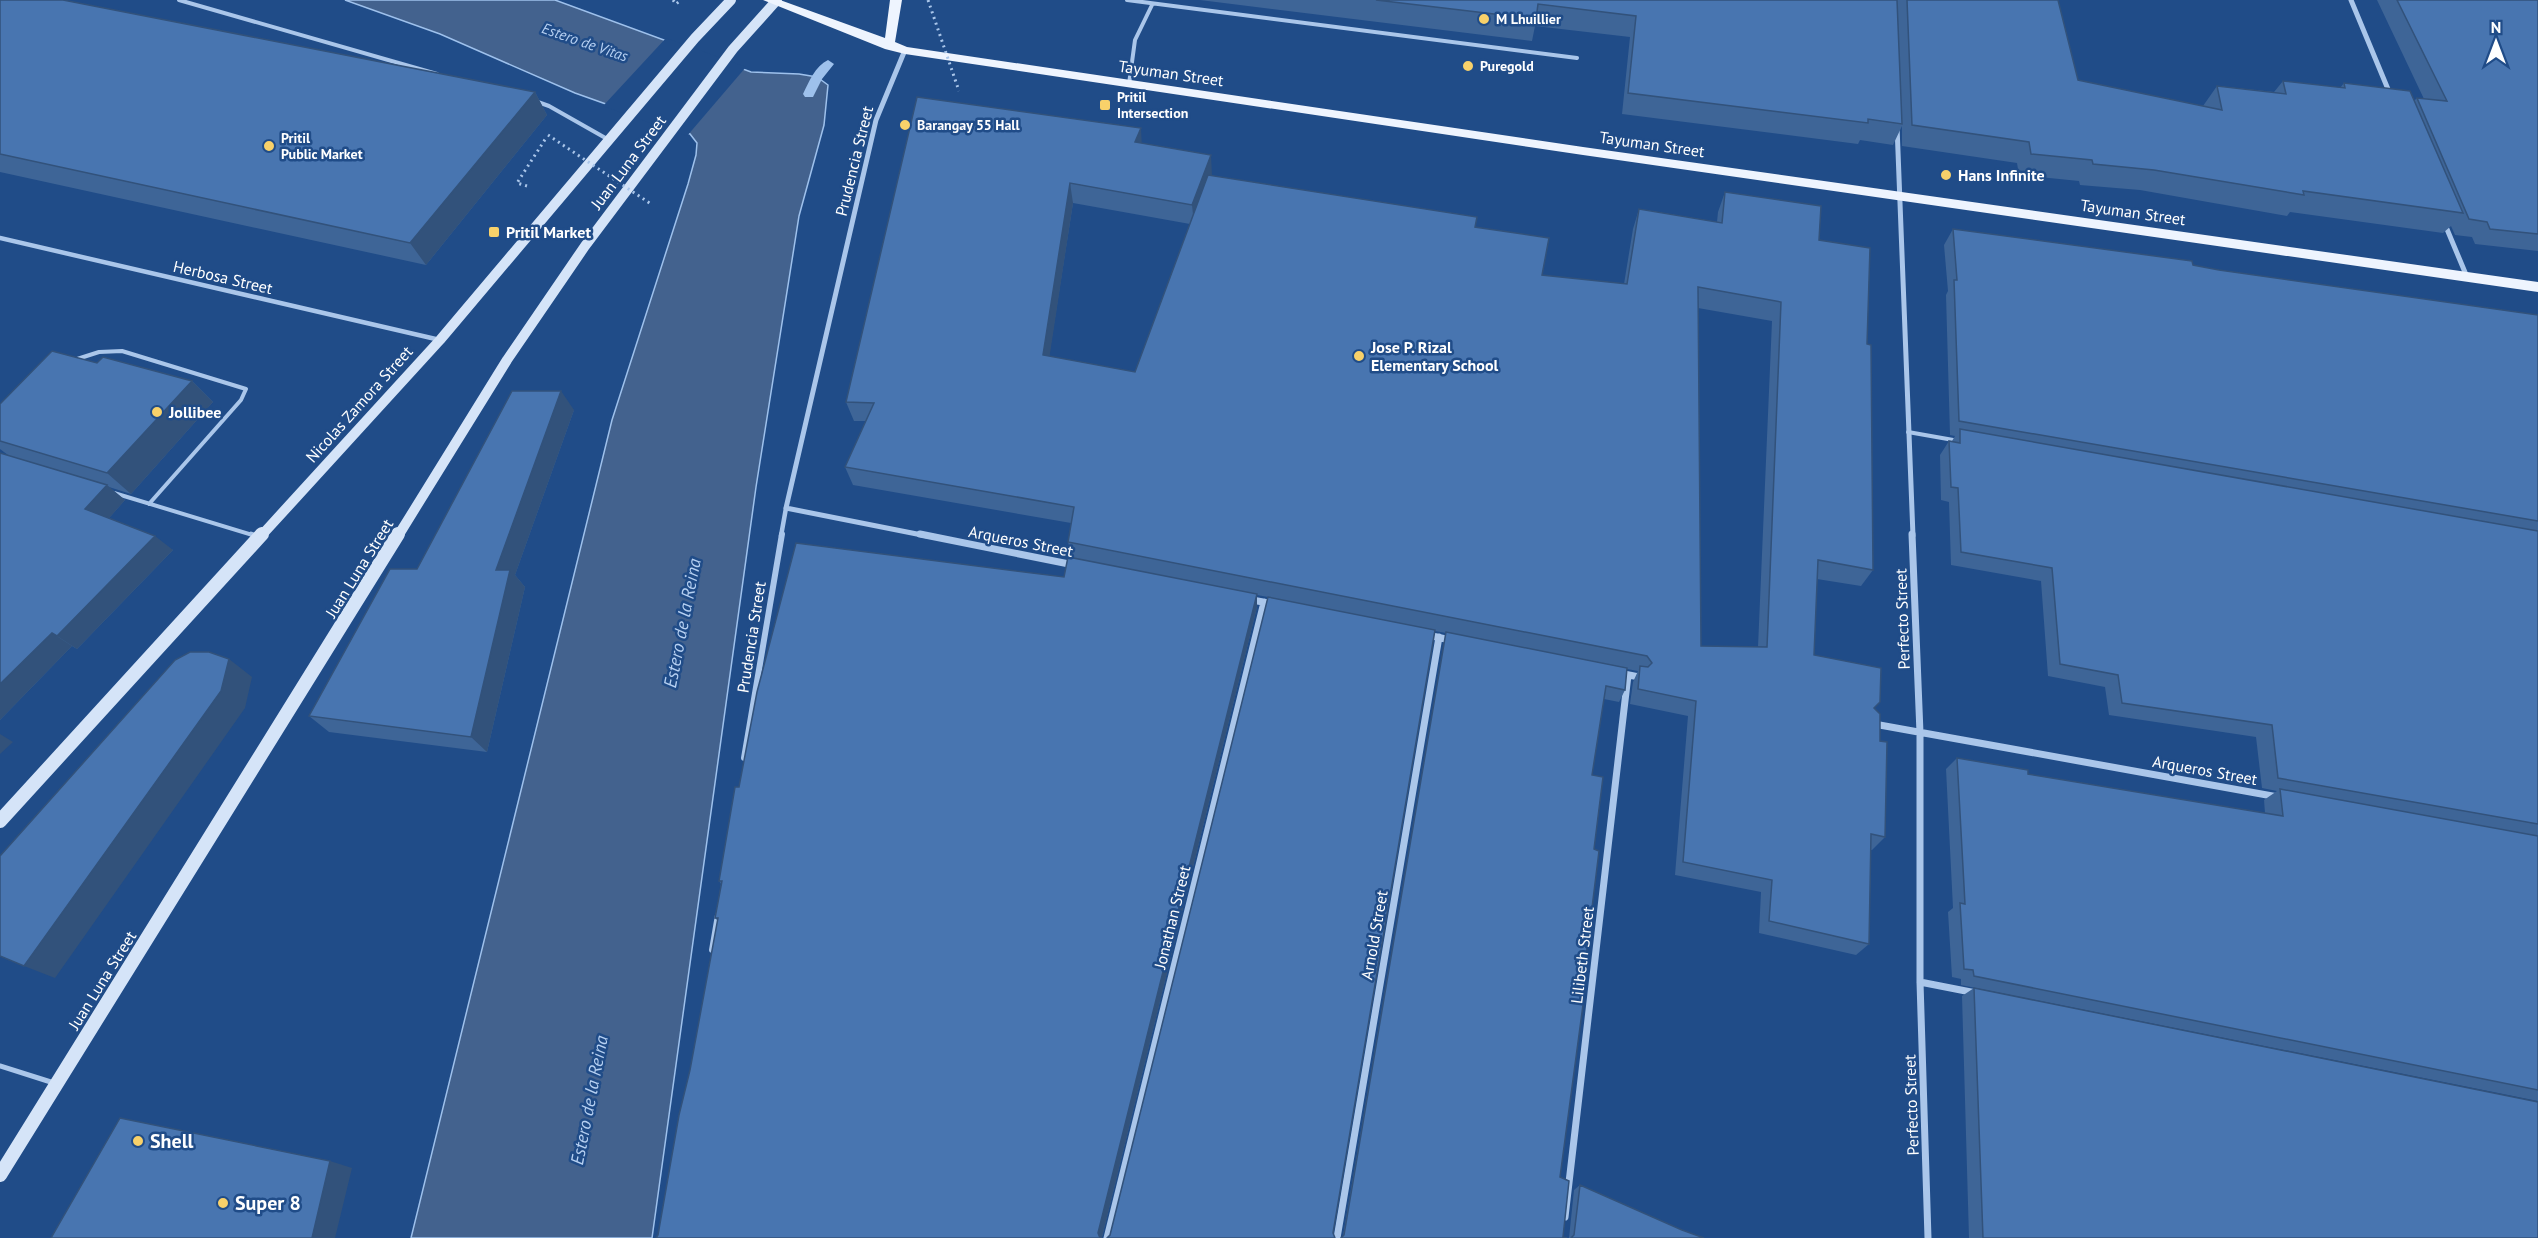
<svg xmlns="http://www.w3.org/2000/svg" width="2538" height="1238" font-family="'PT Sans',sans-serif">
<rect width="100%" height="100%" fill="#204c88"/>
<path fill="#43628e" stroke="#9ec1ec" stroke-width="1.5" d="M345,0h210l196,72 48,2 18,3 11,8 -4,40 -25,91 -43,271 -104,751h-241l201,-818 76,-236 8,-29 1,-12 -7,-9 -115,-41 -135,-59z"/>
<path fill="#204c88" d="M666,38l80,29 -59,69 -84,-30z"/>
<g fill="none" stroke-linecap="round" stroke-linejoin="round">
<path fill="#9ec1ec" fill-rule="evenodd" d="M828,60l6,4 -12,15 -9,18h-8l-2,-3c6,-12 12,-28 25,-34z"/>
<path stroke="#aac6ea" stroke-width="3" stroke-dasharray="2 4" stroke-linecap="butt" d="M673,0l3,4 5,-4
M527,186l-10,-3 29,-45"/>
<path stroke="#aac6ea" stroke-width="4" d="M179,0l258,74
M1127,0l450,58
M1129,84l6,-44 17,-35
M535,101l14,5 60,34
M74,360l25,-8 23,-1 124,38 -5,11 -92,104
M1908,432l51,9
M114,493l142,43"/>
<path stroke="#aac6ea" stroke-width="5" d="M251,534l5,2
M0,1066l54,17"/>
<path stroke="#aac6ea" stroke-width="4.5" d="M0,238l440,102
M781,536l5,-28"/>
<path stroke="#aac6ea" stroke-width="6" d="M744,758l38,-224
M712,950l6,-35"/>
<path stroke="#aac6ea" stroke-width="5" d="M2351,0l39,94
M905,50l-29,70 -90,388 141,28
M1897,126l16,410
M2444,222l23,55"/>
<path stroke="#aac6ea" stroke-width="7" d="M920,534l154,31
M1912,534l8,199v249l8,256
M1252,600l22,4
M1428,635l22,5
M1619,673l20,4
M1874,724l404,73
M1920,982l56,11
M1565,1217l63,-542
M1107,1238l157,-636
M1337,1238l102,-601"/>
<path stroke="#d5e4f8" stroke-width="10" d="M261,536l179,-196 255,-302 36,-38
M398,536l109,-176 78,-114 148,-197 44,-49"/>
<path stroke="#d5e4f8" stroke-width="14" d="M0,821l262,-287
M0,1175l398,-641"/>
<path fill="#eef4fe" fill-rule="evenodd" d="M763,0h17l105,38 5,-38h12l-7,42 12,5 676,100 955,135v10l-955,-137 -678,-101 -20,-5z"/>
<path stroke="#aac6ea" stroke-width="3" stroke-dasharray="2 4" stroke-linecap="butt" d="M928,0l31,91
M548,135l103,69"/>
</g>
<path fill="#3e6597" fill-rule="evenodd" d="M0,0l535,92 12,23 -121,150 -426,-93z
M1200,0h858l20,80 125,26 14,-20 57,6 9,-11 57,7 4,-5 70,18 3,-3 7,1 -47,-99h161v251l-63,-7 -3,-7 -17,-2 -4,-9 -8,7 -153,-21 -3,4 -147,-26 -60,-5 -1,-4 -60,-6 -2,-12 -115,-17v-20l-9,19 -33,-5 -2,4 -236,-30 8,-77 -95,-11 -3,15z
M917,97l225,47 70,32 264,51 66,48 82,9 9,-55 6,-20 78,13 1,-10 7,-20 94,48 48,104 6,226 -12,16 -44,-7 -3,76 61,54 5,32 5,96 -13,13h-1l-2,94 -13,11 -97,-22 2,-41 -86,-17 13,-159 -58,-12 3,-22 5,-11 -11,-2 -2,21 -6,12 -15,-3 -261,537 103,-603 -11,-2 -325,604 158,-638 -11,-2v12l-155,630v1h-446l2,-3 32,-165 28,-149 -3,-3 6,-34 -2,-3 20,-94 325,-210 8,-19 -4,-16 3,-19 -218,-38 -8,-18 21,-46h-12l-8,-19zM1073,203l117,21 -55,148 -86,-16zM1698,308l74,13 -14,326 -57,-1z
M1953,229l240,36 26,5 319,45v786l-577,-116v-6l-9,-2 -4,-65 5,-4 -7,-139 11,-11 71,16 237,39 -1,-13 13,-9 -15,-3 -6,-51 -147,-22 -4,-28 -57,-11 -7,-95 -90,-16 -2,-63 -8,-2 -1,-45 9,-14h3l3,-5 -5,-1 -4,-140 2,-4 -4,-46z
M97,363l95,18 21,21 -82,92 -22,-7 16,13 -16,18 64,32 -96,99 -5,-3 -72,74v-267l8,2 -8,-6v-45z
M574,410l-59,165 10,12 -38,165 -158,-20 -20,-16 108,-147z
M1974,988l564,250h-569l-7,-242z
M1580,1185l102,45 22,8h-135l5,-48z"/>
<path fill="#32527b" d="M535,92l12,23 -121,150 -16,-22z
M1141,128l1,20 -7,-6z
M1211,155l1,20 -18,49 -2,-19z
M1070,183l3,20 -26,170 -4,-18z
M192,381l21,21 -82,92 -24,-21z
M561,391l13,19 -59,165 10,12 -38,165 -16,-15 25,-167z
M107,485l18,15 -21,24 -19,-15z
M155,536l18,14 -96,99 -20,-13z
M1257,594v13l-155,630v1h-2l-2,-5z
M52,633l20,13 -72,74v-36z
M229,659l23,18 -7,31 -190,270 -31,-12z
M0,734l13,8 -13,12z
M330,1161l22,7 -17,70h-23z"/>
<path fill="#4875b0" stroke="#32527b" stroke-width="1.5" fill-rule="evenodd" d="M0,0h63l472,92 -125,151 -410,-89z
M1376,0h521l5,124 -34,-5v4l-240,-30 8,-77 -98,-12 -2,15z
M1907,0h151l20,80 144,30 -5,-24 69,8 -3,-13 62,7 -1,-5 66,8 53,122 -160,-22 1,4 -150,-25 -61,-6 -1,-4 -61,-6 -2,-12 -117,-17z
M2397,0h141v234l-48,-5 -3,-7 -18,-3 -52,-121 30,3z
M917,97l224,31 -6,14 76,13 -19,50 -122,-22 -27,172 92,17 73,-197 269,42 -2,10 74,11 -7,37 85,9 12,-75 83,14 3,-31 96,14 -2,34 51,8 -3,96 4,1 2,225 -55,-10 -4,95 67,13 -1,34 -6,6 6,6v27l7,1 -2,95 -14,-3 -2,110 -100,-23 3,-41 -89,-18 13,-161 -58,-12 2,-23 8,1 4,-4 -5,-7 -579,-114 6,-35 -229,-40 29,-64 -28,-1zM1698,287l83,15 -14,345 -66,-1z
M1953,229l239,32 1,4 26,5 319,45v206l-579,-100 -5,-141h3z
M52,351l45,12 6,-6 89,24 -85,92 -107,-32v-37z
M512,391h49l-65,179h14l-39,167 -162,-21 81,-147h27z
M1960,429l578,102v293l-260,-46 -6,-53 -150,-22 -4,-28 -58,-11 -8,-96 -91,-16 -3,-64 -7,-1 -2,-46 11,2z
M0,453l107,32 -22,24 70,27 -98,100 -5,-3 -52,51z
M796,543l268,34 4,-20 189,37 -159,639 2,5h-444l2,-3 21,-120 11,-45 28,-152h-3l7,-37h-3l16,-94h4l18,-95z
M1268,597l167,33 -102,603 2,5h-228l3,-3z
M1446,632l181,36 -2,22 -19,-4 -14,89 11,2 -9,72 5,2 -17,138 3,1 -25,187 9,4 -6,56 4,1h-226l3,-3z
M190,652h19l20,7 -8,32 -197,275 -24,-10v-100l175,-196z
M1957,758l71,12v4l255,42 -3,-27 258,47v254l-564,-114 -1,-6 -9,-1 -4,-66 5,1z
M1974,988l564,114v136h-555z
M120,1118l210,43 -18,77h-261z
M1580,1185l102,45 22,8h-133l3,-3z"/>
<g fill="#f8d16a" stroke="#204c88" stroke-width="2">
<circle cx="1484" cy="19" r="6"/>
<circle cx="1468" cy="66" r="6"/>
<rect x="1099" y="99" width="12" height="12" rx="3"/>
<circle cx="905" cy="125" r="6"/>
<circle cx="269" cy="146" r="6"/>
<circle cx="1946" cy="175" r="6"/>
<rect x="488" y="226" width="12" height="12" rx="3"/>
<circle cx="1359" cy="356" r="6"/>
<circle cx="157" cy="412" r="6"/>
<circle cx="138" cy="1141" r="6"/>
<circle cx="223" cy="1203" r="6"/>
</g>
<g text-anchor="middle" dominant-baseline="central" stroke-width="5" stroke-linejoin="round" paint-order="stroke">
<g font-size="14" font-weight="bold" fill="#fff" stroke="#204c88" text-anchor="start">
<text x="1496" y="19">M Lhuillier</text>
<text x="1480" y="66">Puregold</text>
<text x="1117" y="97">Pritil<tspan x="1117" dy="16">Intersection</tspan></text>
<text x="917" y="125">Barangay 55 Hall</text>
<text x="281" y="138">Pritil<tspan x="281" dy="16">Public Market</tspan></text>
</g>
<g font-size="15" font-style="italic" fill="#b6d0f2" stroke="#204c88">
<text transform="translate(585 42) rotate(19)">Estero de Vitas</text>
</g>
<g font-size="16" fill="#fff" stroke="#204c88">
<text transform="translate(1171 73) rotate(8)">Tayuman Street</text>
<text transform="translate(1652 144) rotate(8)">Tayuman Street</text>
<text transform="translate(854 161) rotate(-76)">Prudencia Street</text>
<text transform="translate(628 162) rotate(-53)">Juan Luna Street</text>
<text transform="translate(2133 212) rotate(8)">Tayuman Street</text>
<text transform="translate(223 277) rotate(13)">Herbosa Street</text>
<text transform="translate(359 404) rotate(-48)">Nicolas Zamora Street</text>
<text transform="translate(1021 541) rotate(11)">Arqueros Street</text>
<text transform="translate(359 568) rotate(-58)">Juan Luna Street</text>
<text transform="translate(1902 619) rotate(-92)">Perfecto Street</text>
<text transform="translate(751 637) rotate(-81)">Prudencia Street</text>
<text transform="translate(2205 770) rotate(10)">Arqueros Street</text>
<text transform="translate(1172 917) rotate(-76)">Jonathan Street</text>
<text transform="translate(1374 935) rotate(-80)">Arnold Street</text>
<text transform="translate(1582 955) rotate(-83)">Lilibeth Street</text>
<text transform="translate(102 980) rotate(-58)">Juan Luna Street</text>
<text transform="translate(1911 1105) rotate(-92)">Perfecto Street</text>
</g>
<g font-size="16" font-weight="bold" fill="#fff" stroke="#204c88" text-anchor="start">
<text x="1958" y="175">Hans Infinite</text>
<text x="506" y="232">Pritil Market</text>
<text x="1371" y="347">Jose P. Rizal<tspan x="1371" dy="18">Elementary School</tspan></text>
<text x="169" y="412">Jollibee</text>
</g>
<g font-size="18" font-style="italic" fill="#b6d0f2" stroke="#204c88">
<text transform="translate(682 623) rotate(-79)">Estero de la Reina</text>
<text transform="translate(589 1100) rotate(-79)">Estero de la Reina</text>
</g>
<g font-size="20" font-weight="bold" fill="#fff" stroke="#204c88" text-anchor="start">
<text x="150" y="1141">Shell</text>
<text x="235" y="1203">Super 8</text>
</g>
</g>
<g transform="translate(2496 42)" stroke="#204c88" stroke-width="4.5" paint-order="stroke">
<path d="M0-4.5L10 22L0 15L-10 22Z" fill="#ffffff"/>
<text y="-9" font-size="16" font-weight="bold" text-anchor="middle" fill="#ffffff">N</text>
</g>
</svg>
